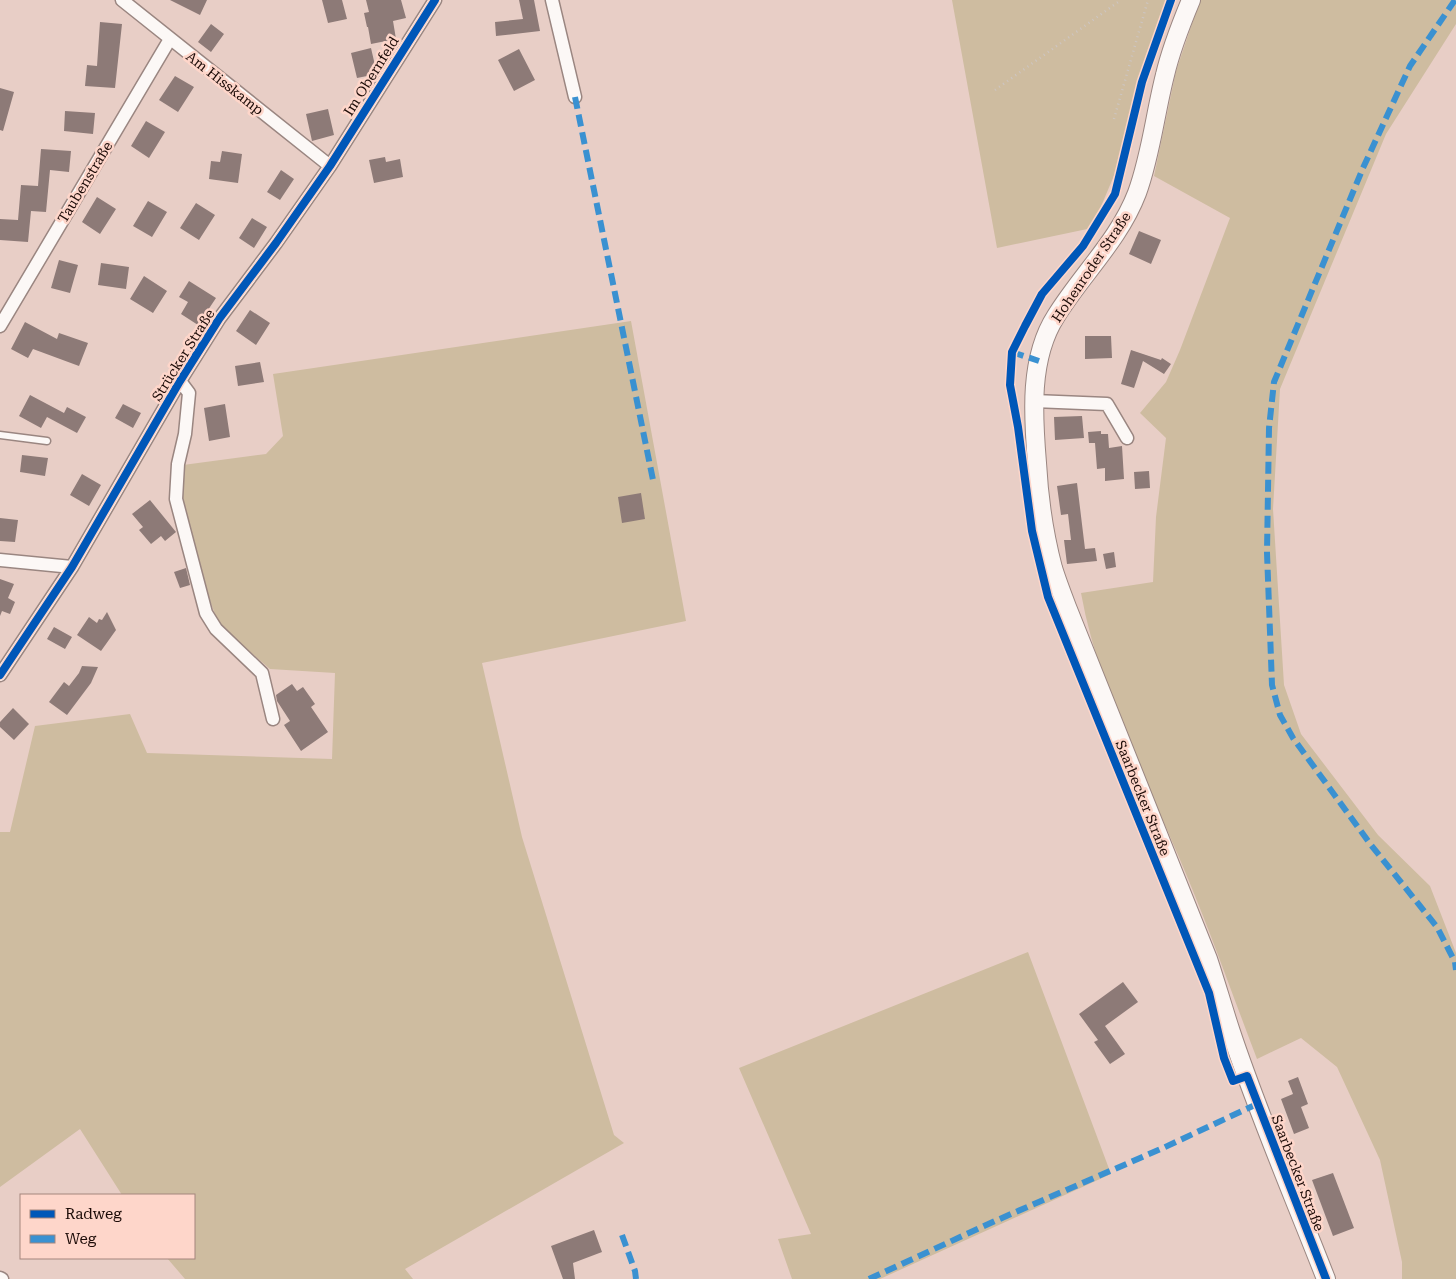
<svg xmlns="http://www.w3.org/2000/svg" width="1456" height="1279" font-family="'Roboto Serif',serif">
<rect width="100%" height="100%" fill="#e8cec6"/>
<path fill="#cebca0" d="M952,0h214l-27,81 -21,85 -26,62 -95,20z
M1200,0h256v24l-70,110 -106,255 -7,120 11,176 17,49 77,101 52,51 26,67v326h-54v-17l-22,-102 -43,-93 -36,-29 -44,21c-26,-68 -50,-137 -79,-204 -36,-84 -81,-172 -97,-262l72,-11 3,-65 10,-79 -26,-25 26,-31 14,-32 50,-132 -76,-42 22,-105z
M631,321l55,300 -204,42 40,174 92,298 10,8 -219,126 8,10h-228l-18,-21h27v-63h-72l-42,-66 -80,58v-355h10l25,-106 95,-12 17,39 185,6 3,-86 -65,-4 -51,-44 -10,-27 -27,-101 1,-32 83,-11 17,-18 -10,-62z
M1028,952l83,222 -231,105h-88l-14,-40 33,-5 -72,-166z"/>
<path fill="#8d7a77" d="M170,0h37l-7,15z
M322,0h20l5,19 -19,4z
M366,0h35l5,18 -13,3 3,18 -25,5 -3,-17h-1l-3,-14 5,-1z
M519,0h15l6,31 -44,5 -1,-14 28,-3z
M100,22l22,2 -7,64 -30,-2 2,-21 10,1z
M211,24l13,10 -13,18 -13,-10z
M371,48l6,26 -20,4 -6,-25z
M519,49l16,31 -21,11 -16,-31z
M175,76l19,11 -16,25 -19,-12z
M0,88l14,4 -11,39 -3,-1z
M328,109l6,26 -22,6 -6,-27z
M65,111l30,2 -2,21 -29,-3z
M146,121l19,11 -16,26 -18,-12z
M41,149l30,2 -2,21 -19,-2 -4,42 -15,-1 -3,31 -28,-2v-21l18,1 3,-35 17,1z
M222,151l20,3 -4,29 -29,-4 2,-18 9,1z
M385,157l1,5 14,-3 3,18 -29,6 -5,-23z
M281,170l13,9 -14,21 -13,-8z
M97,197l19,12 -16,25 -18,-12z
M148,201l19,11 -15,25 -19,-11z
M196,203l19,12 -16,25 -19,-12z
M252,218l15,9 -13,21 -15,-10z
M1139,231l22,9 -10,24 -22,-10z
M59,260l19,5 -8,28 -19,-5z
M101,263l28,4 -3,22 -28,-4z
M144,276l23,15 -14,22 -23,-14z
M189,281l27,17 -18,27 -17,-11 7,-12 -9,-5z
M250,310l20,13 -14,22 -20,-14z
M25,322l32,17 2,-6 29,10 -9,23 -46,-17 -5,9 -17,-9z
M1085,336h26l1,22 -27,1z
M1131,350l30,10 1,-2 9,6 -7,10 -21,-13 -9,27 -13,-4z
M260,362l4,20 -26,4 -3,-20z
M30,395l34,18 3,-6 19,10 -9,16 -30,-16 -6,11 -22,-12z
M123,404l18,9 -8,15 -18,-10z
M225,404l5,33 -21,4 -5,-33z
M1082,416l2,22 -29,2 -1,-23z
M1101,431v3h7l1,14 13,-2 2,33 -19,2v-13l-8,1 -2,-26h-6l-1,-11z
M22,455l26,3 -3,18 -25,-4z
M1149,471l1,17 -15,1 -1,-17z
M82,474l19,11 -12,21 -19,-11z
M1077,483l8,66 10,-1 2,13 -30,3 -3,-24h7l-3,-26 -7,1 -4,-29z
M641,493l4,26 -23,4 -4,-26z
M150,500l26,32 -11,9 -4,-5 -10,8 -12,-14 4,-3 -11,-13z
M0,518l18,2 -3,22 -15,-1z
M1114,552l2,15 -10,2 -3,-15z
M186,568l4,17 -10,3 -6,-16z
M0,579l14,5 -6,14 7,4 -5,12 -8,-3 -2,5z
M107,612l9,18 -15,21 -24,-16 12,-18 8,6 2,-4 3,1z
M54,627l18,10 -7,12 -18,-10z
M82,666l16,1 -7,16 -24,32 -18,-13 15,-20 5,4 10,-13z
M292,684l5,7 6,-4 12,17 -4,3 17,25 -27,19 -17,-26 6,-4 -13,-20 -1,-6z
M13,708l16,16 -15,16 -14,-13v-5z
M1123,982l15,20 -33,24 20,28 -15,10 -16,-22 4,-2 -19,-26z
M1298,1077l10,27 -7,3 8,21 -15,6 -13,-35 12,-5 -5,-13z
M1333,1173l21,55 -21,8 -21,-56z
M594,1230l8,22 -29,11 2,16h-12l-12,-33z"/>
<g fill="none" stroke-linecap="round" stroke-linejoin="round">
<g stroke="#9a8681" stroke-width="9">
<path id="service" d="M0,435l47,6"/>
</g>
<g stroke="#9a8681" stroke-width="15">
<path id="minor" d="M122,0l208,166
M552,0l23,97
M0,326l170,-287
M180,381l9,12 -4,41 -7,30 -2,35 30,114 10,16 46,44 11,46
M1034,401l73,3 20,34
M0,560l72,7
M0,675l72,-108 108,-186 39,-62 57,-76 54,-77 105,-166
M0,1278l2,1"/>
</g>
<g stroke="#9a8681" stroke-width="20">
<path id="secondary" d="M1191,0c-10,24 -20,49 -26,75 -10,39 -14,80 -28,118 -18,47 -55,81 -81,123 -27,42 -23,99 -19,147 2,36 7,71 16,105 4,13 9,26 14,39l141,352c8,24 15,49 23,73 28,84 63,165 95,247"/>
</g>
<path stroke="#cdc6c3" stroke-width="2.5" stroke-dasharray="1 4" stroke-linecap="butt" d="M995,90l126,-90
M1114,119l34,-119"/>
<use href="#service" stroke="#fcf8f6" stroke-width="6"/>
<use href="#minor" stroke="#fcf8f6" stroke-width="12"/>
<use href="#secondary" stroke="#fcf8f6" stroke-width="18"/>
<path stroke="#3a91d1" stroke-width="6" stroke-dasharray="12 6" stroke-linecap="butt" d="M1455,0l-45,66 -47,102 -89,214 -5,46 -2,125 5,132 8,30 13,23 78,107 66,82 18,35 1,8
M575,97l78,383
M1012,352l27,9
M622,1235l13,36 1,8
M869,1279l126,-58 168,-73 94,-44"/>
<g stroke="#fed6ca" stroke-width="11">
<path id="cycleway" d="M1171,0l-29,82 -27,112 -32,52 -41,48 -17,32 -13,26 -2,33 8,42 14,104 16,66 161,396 15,65 9,23 14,-5 79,203
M0,675l72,-108 108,-186 39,-62 57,-76 54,-77 105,-166"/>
</g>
<use href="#cycleway" stroke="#0057b8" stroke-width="8"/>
</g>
<g text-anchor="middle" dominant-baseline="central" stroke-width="5" stroke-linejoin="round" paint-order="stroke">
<g font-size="14" fill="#1d0c08" stroke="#fed6ca">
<text transform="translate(371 76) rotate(-58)">Im Obernfeld</text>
<text transform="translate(225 83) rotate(38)">Am Hisskamp</text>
<text transform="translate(85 182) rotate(-59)">Taubenstraße</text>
<text transform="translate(1091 267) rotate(-56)">Hohenroder Straße</text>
<text transform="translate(183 355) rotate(-58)">Strücker Straße</text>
<text transform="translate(1143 798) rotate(68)">Saarbecker Straße</text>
<text transform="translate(1298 1173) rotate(69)">Saarbecker Straße</text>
</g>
</g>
<rect x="20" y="1194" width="175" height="65" fill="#fed6ca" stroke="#a4857c"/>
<rect x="30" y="1210" width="25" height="8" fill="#0057b8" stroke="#a4857c"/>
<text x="65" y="1219" font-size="15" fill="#1d0c08">Radweg</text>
<rect x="30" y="1235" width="25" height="8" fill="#3a91d1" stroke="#a4857c"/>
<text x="65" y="1244" font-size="15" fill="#1d0c08">Weg</text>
</svg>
